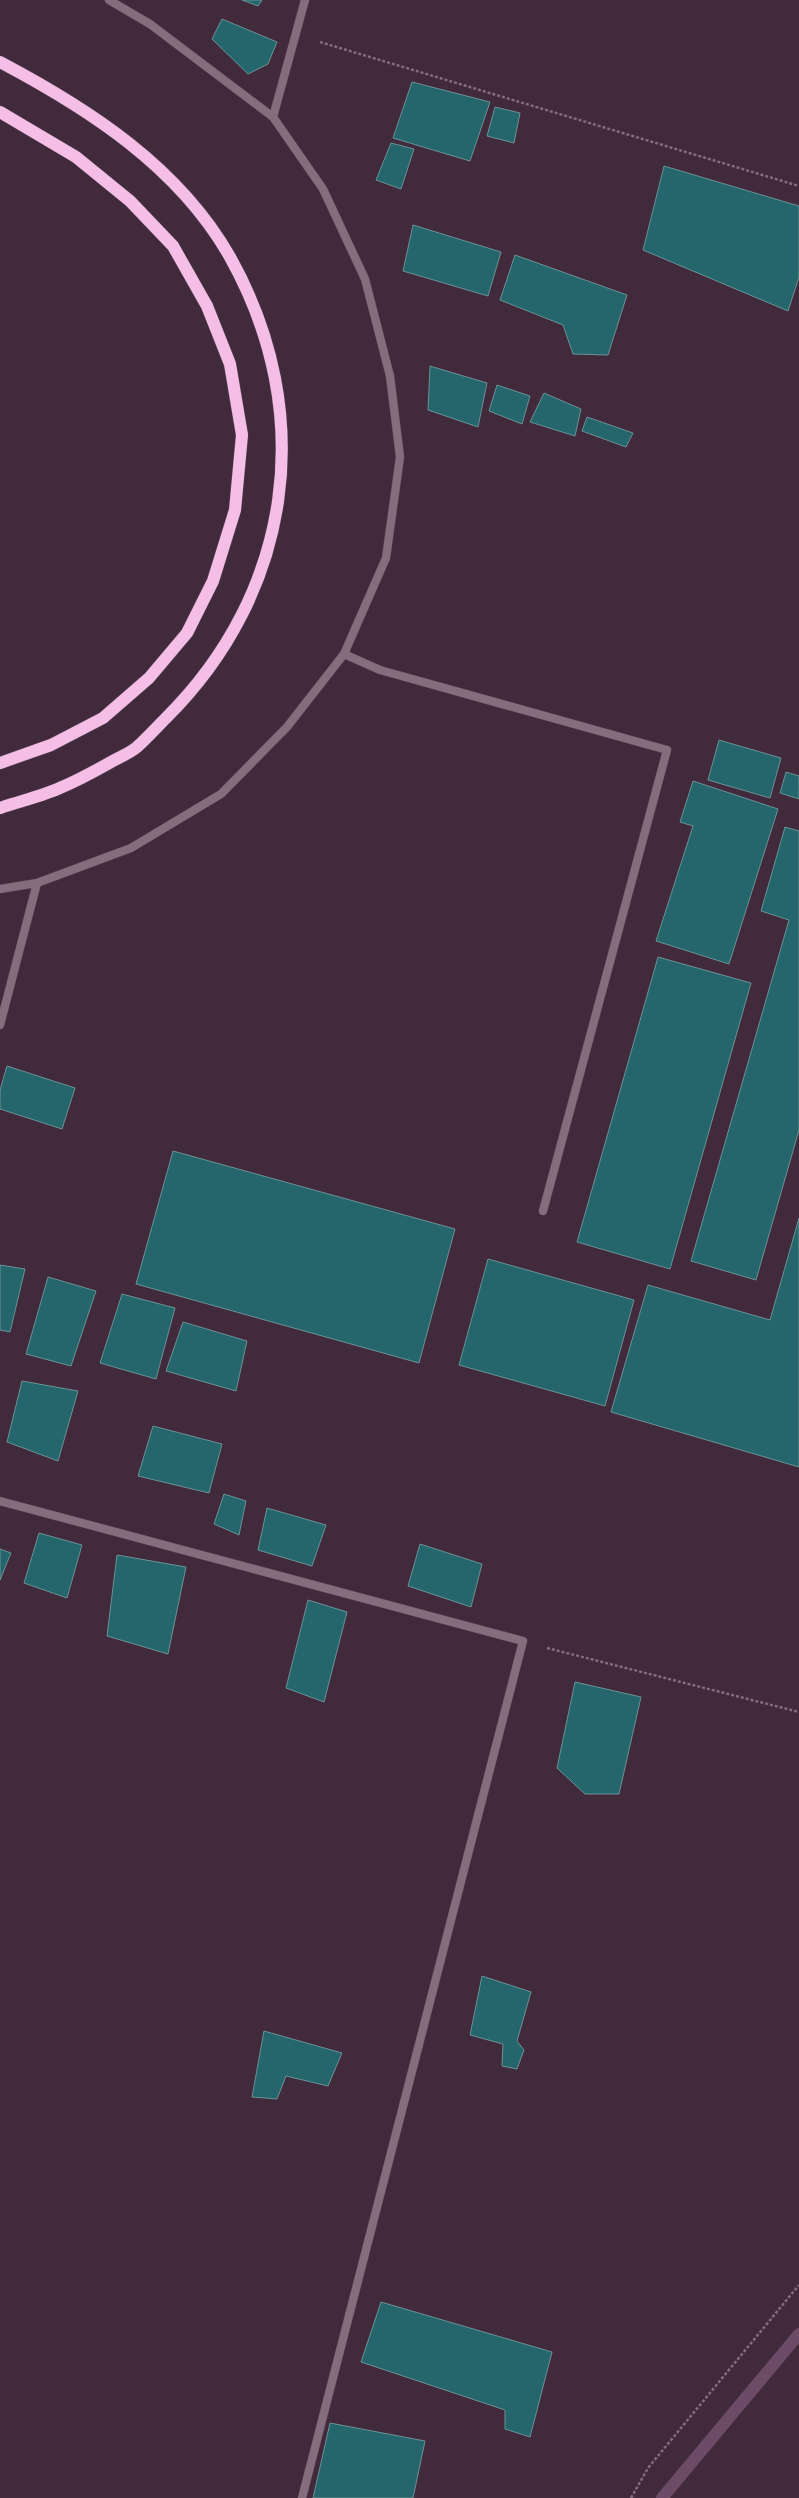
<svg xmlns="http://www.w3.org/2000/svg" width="799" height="2498" font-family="Poppins,sans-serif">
<rect width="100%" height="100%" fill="#412a3b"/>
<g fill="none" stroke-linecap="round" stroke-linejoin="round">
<path stroke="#6c4b66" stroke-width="12" d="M662,2498l137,-164"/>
</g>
<path fill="#25666c" stroke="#6b9296" d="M242,0h20l-4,6z
M222,19l55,23 -9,22 -20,10 -36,-35z
M412,82l78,20 -20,59 -77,-23z
M495,107l25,6 -6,30 -27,-7z
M391,143l23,6 -13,40 -25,-9z
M664,166l135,40v71l-11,34 -145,-61z
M413,225l88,27 -13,44 -85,-25z
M515,255l112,40 -19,60 -35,-1 -10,-29 -63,-25z
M430,366l57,17 -9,44 -50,-17z
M497,385l33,11 -8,28 -33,-13z
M544,393l37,16 -6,27 -45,-14z
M587,417l46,16 -7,14 -44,-16z
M719,740l62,18 -11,40 -62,-18z
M786,772l13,4v23l-19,-6z
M693,781l85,28 -49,155 -73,-23 37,-115 -13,-4z
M785,827l14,4v299l-43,150 -65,-19 98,-341 -28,-9z
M658,957l93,26 -81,286 -93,-27z
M7,1066l68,22 -13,41 -62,-20v-19z
M173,1151l282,78 -36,134 -283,-79z
M799,1218v249l-188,-55 37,-127 122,35z
M488,1259l146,41 -29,106 -146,-41z
M0,1265l25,4 -15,63 -10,-2z
M48,1277l48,14 -25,75 -45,-12z
M122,1294l53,14 -19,71 -56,-16z
M183,1322l64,19 -11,50 -70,-20z
M22,1381l56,10 -20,70 -51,-19z
M153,1426l69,18 -13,49 -71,-17z
M224,1494l22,7 -7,34 -25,-11z
M267,1508l59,17 -14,41 -54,-16z
M39,1533l43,12 -15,53 -43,-15z
M420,1544l62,20 -11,43 -63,-21z
M0,1549l11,4 -11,27z
M117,1555l69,12 -18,87 -61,-18z
M308,1600l39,12 -23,90 -38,-14z
M575,1682l66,15 -22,97h-34l-28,-26z
M482,1976l49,16 -14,49 7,9 -7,19 -15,-3 1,-22 -33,-9z
M264,2031l78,22 -14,33 -42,-10 -9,23 -25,-2z
M381,2302l171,50 -22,85 -25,-8v-19l-144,-48z
M330,2423l95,18 -12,57h-100z"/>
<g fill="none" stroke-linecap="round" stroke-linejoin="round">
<g stroke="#5e4959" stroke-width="9">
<path id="service" d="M344,654l36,16 287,80 -124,461"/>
</g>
<g stroke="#5e4959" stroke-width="9">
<path id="minor" d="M273,117l32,-117
M0,889l37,-6 94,-35 90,-54 66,-67 57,-73 42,-96 14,-101 -10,-81 -25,-97 -42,-90 -50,-72 -123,-93 -41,-24
M0,1025l37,-142
M0,1501l523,140 -221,857"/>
</g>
<g stroke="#5e4959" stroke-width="13">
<path id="motorway" d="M0,62c89,47 179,105 230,195 88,157 62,336 -64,461 -10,10 -19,20 -29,29 -7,6 -17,10 -26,15 -16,9 -32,18 -49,25 -19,9 -42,14 -62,21
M0,112l76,45 54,44 43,45 34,60 23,58 12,71 -7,75 -22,71 -26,52 -38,45 -46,40 -52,27 -51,18"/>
</g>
<path stroke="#816d7c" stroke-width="2.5" stroke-dasharray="3 2" stroke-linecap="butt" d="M320,42l479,144
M547,1648l252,64
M631,2498l17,-30 151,-183"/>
<use href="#service" stroke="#846e7e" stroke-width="8"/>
<use href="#minor" stroke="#846e7e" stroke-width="8"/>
<use href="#motorway" stroke="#f4bee6" stroke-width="12"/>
</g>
</svg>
